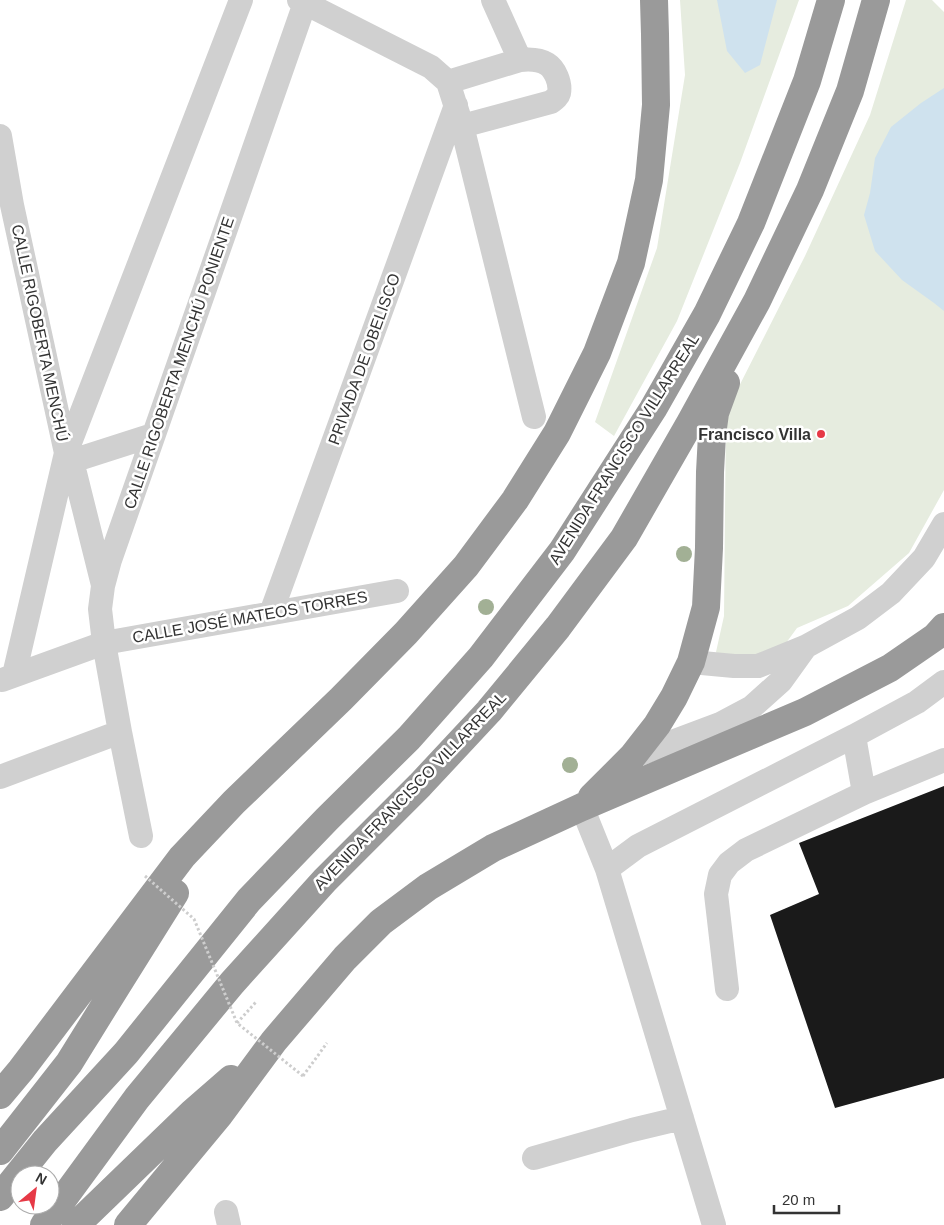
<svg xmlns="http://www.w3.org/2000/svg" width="944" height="1225" font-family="Arial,sans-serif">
<rect width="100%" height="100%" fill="#fff"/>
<path fill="#e6ecdf" d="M680,0h119l-59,163 -63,158 -63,115 -19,-14 62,-174 28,-173z
M906,0h26l12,12v478l-35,63 -61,53 -51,22 -19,26 -51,11 -11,-13 8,-36 2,-204 79,-156 65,-141z"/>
<path fill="#cfe2ee" d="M717,0h60l-17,65 -15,8 -18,-22z
M944,88v223l-10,-8 -32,-23 -27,-29 -11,-36 6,-22 5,-35 16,-31 30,-24z"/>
<path fill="#1a1a1a" d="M944,786v292l-109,30 -65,-193 49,-21 -20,-51z"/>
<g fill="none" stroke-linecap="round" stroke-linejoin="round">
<path stroke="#cdcdcd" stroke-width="3" stroke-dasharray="2.5 2.5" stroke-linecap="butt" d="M237,1023l19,-21
M303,1076l24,-33"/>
<path stroke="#d0d0d0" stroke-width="24" d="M299,0l132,67 17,15 14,44 72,291
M493,0l27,60
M448,82l72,-22c9,-1 19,-1 27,4 8,5 14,19 12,29 -1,4 -4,6 -8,9l-89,24
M0,136l12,69 54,248 6,8 31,124
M72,461l81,-26
M271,613l185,-508
M691,662l43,4h24l47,-19 53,-29 33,-25 33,-35 20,-34
M14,675l52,-222 175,-453
M2,680l102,-37 293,-52
M632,757l88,-33 32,-17 29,-26 23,-32
M0,777l120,-45
M864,793l80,-33
M582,807l25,62 107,356
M141,836l-21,-104 -16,-89 -4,-34 3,-23 7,-26 196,-560
M607,869l31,-23 216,-110 63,-34 27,-20
M727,989l-11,-95 4,-19 9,-12 17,-13 118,-57 -10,-57
M534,1158l98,-28 50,-12
M226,1212l3,13"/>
<path stroke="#9a9a9a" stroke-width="28" d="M592,797l40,-40 25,-32 17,-28 17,-35 15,-55 3,-59 1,-76 2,-37 3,-22 11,-30
M0,1095l21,-25 161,-213 52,-55 107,-103 65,-66 60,-67 49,-66 42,-67 40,-80 34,-90 18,-83 7,-75 -1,-71 -1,-34
M0,1151l69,-88 49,-79 57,-91
M0,1197l45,-56 81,-88 123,-153 78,-81 82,-81 72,-81 81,-106 91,-142 54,-95 44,-91 56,-142 24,-81
M44,1225l93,-127 95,-115 93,-103 95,-95 69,-74 69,-84 66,-89 66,-115 67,-122 53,-111 40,-99 26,-91
M76,1225l116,-112 39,-34
M128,1225l92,-111 54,-73 71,-83 36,-36 47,-35 65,-39 89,-41 223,-95 85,-44 45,-31 9,-10"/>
<path stroke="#cdcdcd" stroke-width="3" stroke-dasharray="2.5 2.5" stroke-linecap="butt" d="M145,876l49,43 43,104 66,53"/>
</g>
<g fill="#a2b095">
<circle cx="684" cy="554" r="8"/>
<circle cx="486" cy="607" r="8"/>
<circle cx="570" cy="765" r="8"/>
</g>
<circle fill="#e63946" stroke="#fff" stroke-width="2" cx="821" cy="434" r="5"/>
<g text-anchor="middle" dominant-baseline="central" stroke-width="5" stroke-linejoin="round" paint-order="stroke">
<g font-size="16" fill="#333" stroke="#fff">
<text transform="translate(40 333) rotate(78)">CALLE RIGOBERTA MENCHÚ</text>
<text transform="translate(364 359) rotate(-70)">PRIVADA DE OBELISCO</text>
<text transform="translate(179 363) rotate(-71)">CALLE RIGOBERTA MENCHÚ PONIENTE</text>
<text transform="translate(624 449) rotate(-58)">AVENIDA FRANCISCO VILLARREAL</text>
<text transform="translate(250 617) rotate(-10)">CALLE JOSÉ MATEOS TORRES</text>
<text transform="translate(410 791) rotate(-46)">AVENIDA FRANCISCO VILLARREAL</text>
</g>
<g font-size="16" font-weight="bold" fill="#333" stroke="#fff" text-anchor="end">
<text x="811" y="434">Francisco Villa</text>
</g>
</g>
<g transform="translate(35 1190) rotate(29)"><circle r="24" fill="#ffffff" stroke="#adadad"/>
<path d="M0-4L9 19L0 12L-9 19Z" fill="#e63946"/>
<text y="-8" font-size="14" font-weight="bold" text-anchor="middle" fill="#333333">N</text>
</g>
<path d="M774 1205v8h65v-8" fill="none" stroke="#333333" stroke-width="2.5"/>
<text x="782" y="1205" font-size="15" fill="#333333" stroke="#ffffff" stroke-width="4" paint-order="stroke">20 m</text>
</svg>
